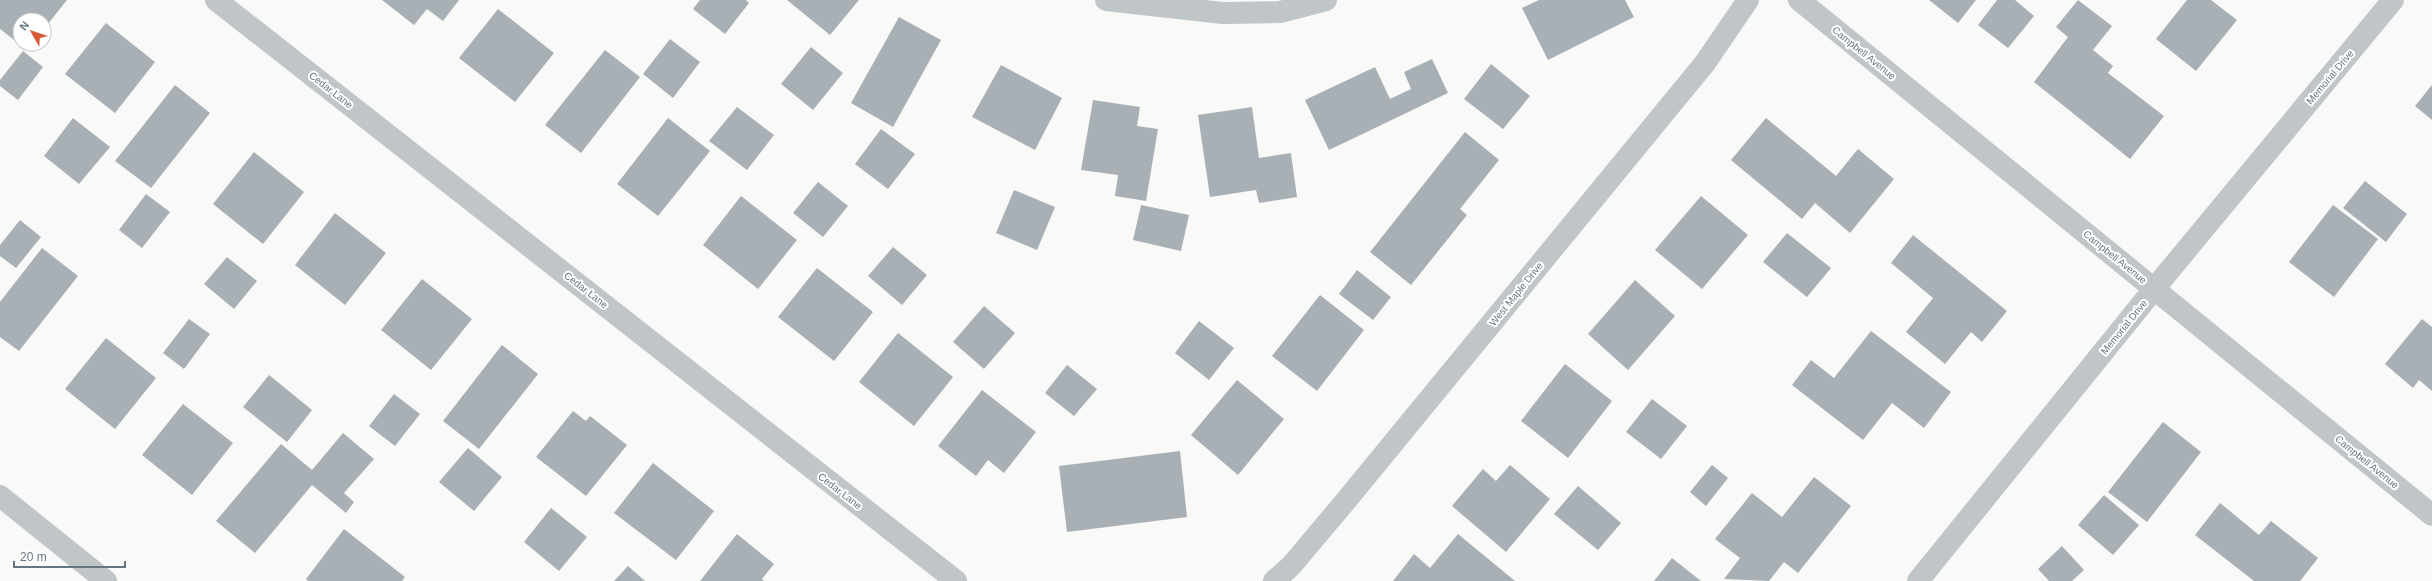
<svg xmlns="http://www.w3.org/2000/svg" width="2432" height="581" font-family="Helvetica,sans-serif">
<rect width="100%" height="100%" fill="#f9f9f7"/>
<path fill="#a8b0b6" d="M0,0h67l-23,29v-9h-24v24h12l-5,6 -27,-21z
M382,0h77l-16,21 -16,-12 -13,16z
M700,0h46l3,3 -24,31 -32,-25z
M787,0h72l-29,35z
M1539,0h86l9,17 -86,43 -26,-52z
M1929,0h47l-18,23z
M1997,0h18l19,16 -26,32 -30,-23z
M2078,0l34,26 -19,24 20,16 -5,7 56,43 -34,43 -96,-77 34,-45 -12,-10z
M2187,0h24l26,20 -41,51 -40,-32z
M498,9l56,44 -39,49 -56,-44z
M899,17l42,23 -48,87 -42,-24z
M106,23l49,39 -40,51 -50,-39z
M670,39l30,23 -27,36 -30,-24z
M811,47l32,26 -30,37 -32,-26z
M605,50l35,27 -59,76 -36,-28z
M23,51l20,16 -25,33 -18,-14v-6z
M1432,59l16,34 -119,57 -24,-50 70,-33 15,32 21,-10 -7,-17z
M1491,64l39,32 -27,33 -39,-30z
M1001,65l61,33 -27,52 -63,-33z
M175,85l35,28 -59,75 -36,-27z
M2432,85v35l-17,-14z
M1093,100l47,7 -3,19 21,3 -12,72 -31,-5 3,-21 -37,-5z
M737,107l37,28 -27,35 -38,-29z
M1252,107l7,51 32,-5 6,44 -38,6 -3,-13 -46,7 -12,-82z
M73,118l37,29 -31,37 -35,-28z
M668,118l42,33 -52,65 -41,-32z
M1766,118l70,58 22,-27 36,30 -44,54 -35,-30 -13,16 -71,-59z
M881,129l34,25 -27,35 -33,-25z
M1465,132l34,28 -39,49 7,6 -56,70 -41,-33z
M254,152l50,40 -41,52 -50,-40z
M2365,181l42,33 -21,28 -43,-34z
M818,182l30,24 -25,31 -30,-24z
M1014,190l41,17 -18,43 -41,-17z
M146,194l24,18 -28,36 -23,-18z
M741,196l56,44 -39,49 -55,-44z
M1701,196l47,39 -46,54 -47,-39z
M1141,205l48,10 -8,36 -48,-11z
M2333,205l45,34 -44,58 -45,-35z
M335,213l51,40 -41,52 -50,-40z
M20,220l21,17 -25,31 -16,-12v-11z
M1787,233l44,35 -24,29 -44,-35z
M1913,235l94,76 -25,31 -11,-10 -26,32 -39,-32 27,-34 -42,-35z
M893,247l34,28 -25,30 -34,-29z
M42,248l36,28 -59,75 -19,-14v-35z
M227,257l30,24 -23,28 -30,-25z
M817,268l56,44 -39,49 -56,-44z
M1357,270l34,27 -18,23 -34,-26z
M422,279l50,40 -41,51 -50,-40z
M1635,280l40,36 -47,54 -40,-36z
M1320,295l44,35 -47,61 -45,-35z
M984,306l31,27 -31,36 -31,-27z
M189,319l21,15 -26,35 -21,-16z
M2422,319l10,8v64l-13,-11 -6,8 -28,-24z
M1199,321l35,27 -25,32 -34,-27z
M1871,331l80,61 -27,36 -32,-25 -29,37 -71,-55 19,-25 23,18z
M898,333l55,44 -39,49 -55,-44z
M106,338l50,40 -41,51 -50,-40z
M502,345l36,29 -59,75 -36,-28z
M1565,364l47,37 -44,57 -47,-37z
M1067,365l30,24 -23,27 -29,-23z
M269,375l43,35 -25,32 -44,-35z
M1237,380l47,39 -46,56 -47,-40z
M982,390l54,42 -32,41 -16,-13 -12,16 -38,-30z
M394,394l26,20 -25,32 -26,-20z
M1652,399l35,27 -26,33 -35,-27z
M183,404l50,39 -41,52 -50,-40z
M573,411l13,10 4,-5 37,29 -41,51 -50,-39z
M2163,422l38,30 -54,70 -39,-30z
M343,433l31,26 -30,34 10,9 -8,11 -34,-28 -57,68 -39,-32 65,-77 31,26z
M468,448l34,29 -28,34 -35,-29z
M1180,451l7,66 -120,15 -8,-66z
M653,463l61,48 -38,49 -62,-47z
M1510,465l40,34 -44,53 -54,-46 31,-37 13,12z
M1712,465l16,13 -22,28 -16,-14z
M1814,477l37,29 -53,67 -14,-11 -15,19 -45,-2 16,-21 -25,-19 37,-46 30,24z
M1578,486l43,37 -23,27 -44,-36z
M2104,495l35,30 -26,30 -35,-30z
M2220,503l39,32 12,-14 47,37 -18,23h-46l-59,-46z
M551,508l36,29 -28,34 -35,-29z
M344,529l61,48 -3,4h-94l-2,-2z
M737,534l37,30 -12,15 2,2h-64z
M1458,534l57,47h-122l21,-27 16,14z
M2062,546l22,24 -12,11h-23l-11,-12z
M1672,558l29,23h-47z
M628,566l17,15h-31z"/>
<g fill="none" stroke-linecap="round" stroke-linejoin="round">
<path stroke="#c0c5c8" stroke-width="22" d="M216,0l740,581
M1106,0l117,13 57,-1 46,-12
M1799,0l633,515
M0,496l106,85
M1274,581l17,-15 53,-63 361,-440 43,-63
M1918,581l236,-292 239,-289"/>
</g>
<g text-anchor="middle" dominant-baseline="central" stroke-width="4" stroke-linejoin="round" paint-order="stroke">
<g font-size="10" fill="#667580" stroke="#fff">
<text transform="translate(1864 53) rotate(39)">Campbell Avenue</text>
<text transform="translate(2330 77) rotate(-50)">Memorial Drive</text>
<text transform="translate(331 90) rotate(38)">Cedar Lane</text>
<text transform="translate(2115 257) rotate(39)">Campbell Avenue</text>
<text transform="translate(586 290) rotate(38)">Cedar Lane</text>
<text transform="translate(1516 294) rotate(-51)">West Maple Drive</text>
<text transform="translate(2124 327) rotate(-51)">Memorial Drive</text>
<text transform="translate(2367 462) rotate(39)">Campbell Avenue</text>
<text transform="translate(840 491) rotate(38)">Cedar Lane</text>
</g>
</g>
<g transform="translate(32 32) rotate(309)"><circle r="19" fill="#ffffff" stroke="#c2c8cc"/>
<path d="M0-3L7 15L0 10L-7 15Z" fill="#d75b39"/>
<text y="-6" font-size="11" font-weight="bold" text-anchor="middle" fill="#667580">N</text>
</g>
<path d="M14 561v6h111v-6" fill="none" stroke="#667580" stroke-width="2"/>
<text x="20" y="561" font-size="12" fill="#667580" stroke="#ffffff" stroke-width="3" paint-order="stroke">20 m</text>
</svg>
